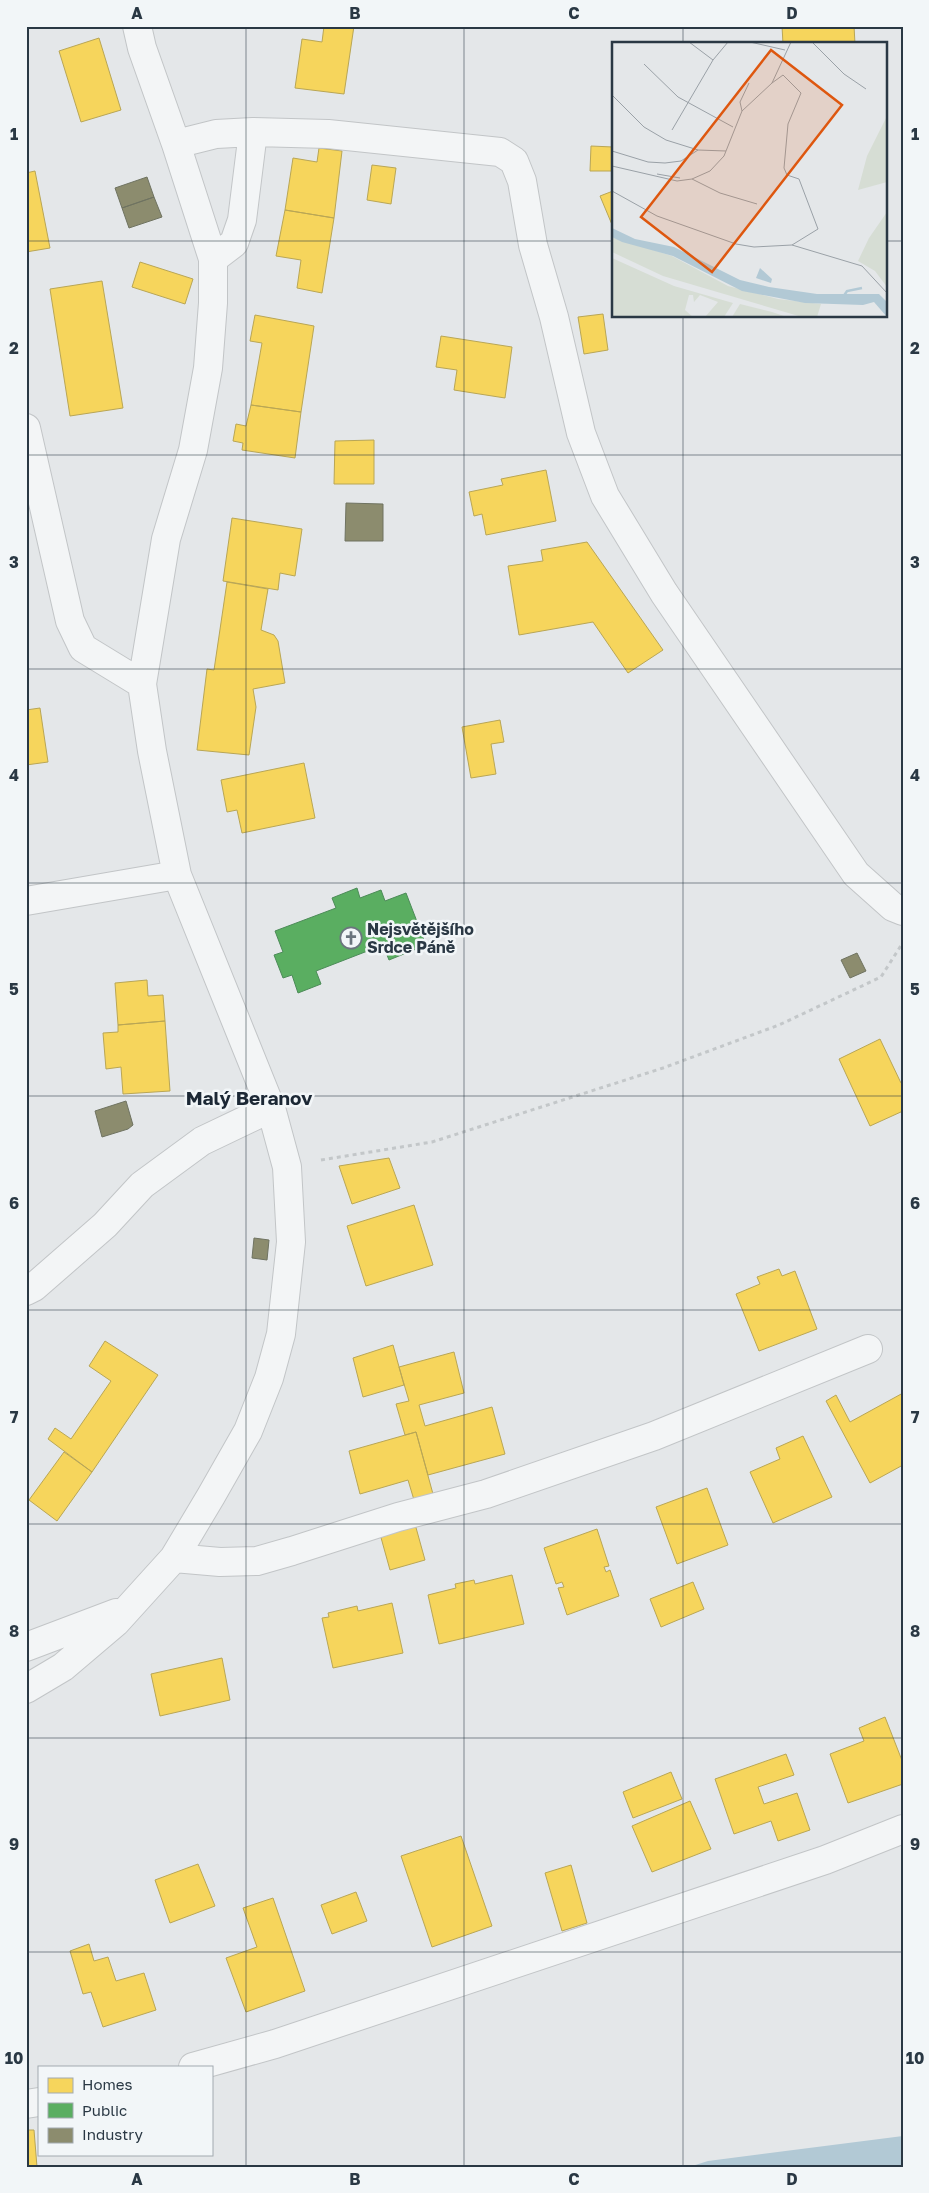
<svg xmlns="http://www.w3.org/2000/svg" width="929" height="2193" font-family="'Golos Text',sans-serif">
<rect width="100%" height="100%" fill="#e4e7e9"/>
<path fill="#b2c9d5" d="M903,2136v31h-214l19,-6z"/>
<path fill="#f6d55c" stroke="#b9a655" d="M324,26h30l-10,68 -49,-6 7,-49 20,3z
M782,26h72l1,18h-72z
M99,38l22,72 -40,12 -22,-71z
M591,146l22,1v24h-23z
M319,148l23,3 -8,67 -49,-8 8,-52 24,4z
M372,165l24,3 -5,36 -24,-4z
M35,171l15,77 -24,4v-79z
M613,191v36l-13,-31z
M285,210l49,8 -12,75 -25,-5 4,-28 -25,-4z
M140,262l53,17 -8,25 -53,-17z
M102,281l21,127 -53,8 -20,-127z
M603,314l5,36 -24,4 -6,-37z
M255,315l59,11 -13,86 -50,-7 11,-62 -12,-2z
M441,336l71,11 -7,51 -51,-8 3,-20 -21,-3z
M251,405l50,7 -6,46 -53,-8 1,-7 -10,-2 3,-17 10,2z
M374,440v44h-40l1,-43z
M546,470l10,51 -70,14 -4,-21 -8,2 -5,-24 34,-7 -2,-6z
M232,518l70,11 -7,47 -15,-3 -2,17 -55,-9z
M587,542l76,108 -35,23 -35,-51 -74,13 -11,-69 35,-5 -2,-11z
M227,582l41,7 -7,41 13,5 4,6 7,42 -32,6 3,18 -7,48 -52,-5 10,-81 7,1z
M40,708l8,54 -22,3v-55z
M500,720l4,22 -13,2 5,30 -25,4 -9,-51z
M304,763l11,55 -73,15 -5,-23 -10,2 -6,-32z
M147,980l1,16 15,-1 2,26 -47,4 -3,-42z
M165,1021l5,70 -47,3 -2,-27 -15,2 -3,-36 15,-1v-7z
M880,1039l21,44 2,-1v29l-33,15 -31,-67z
M389,1158l11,30 -48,16 -13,-38z
M414,1205l19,60 -67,21 -19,-60z
M779,1269l3,7 13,-5 22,58 -58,22 -23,-57 24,-10 -3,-7z
M105,1341l53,34 -66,97 -44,-33 7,-11 16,11 40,-58 -22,-15z
M393,1345l11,40 -41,12 -10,-39z
M454,1352l10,41 -45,12 6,21 67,-19 13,47 -77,21 -12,-43 -11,3 -9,-31 13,-3 -10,-34z
M903,1393v72l-33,18 -44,-82 10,-6 14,27z
M416,1432l17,62 -19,6 -6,-20 -48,14 -11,-43z
M803,1436l29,61 -59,26 -23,-51 30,-13 -4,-11z
M64,1452l28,20 -35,49 -28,-21z
M707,1488l21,57 -51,19 -21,-57z
M415,1524l10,36 -35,10 -10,-36z
M597,1529l12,37 -5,1 2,5 4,-2 9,26 -52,19 -9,-27 6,-1 -2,-5 -6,2 -12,-36z
M512,1575l12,49 -85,20 -11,-49 28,-7 -1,-4 19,-4 1,4z
M693,1582l11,27 -43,18 -11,-28z
M392,1603l11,50 -70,15 -11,-50 7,-1 -1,-4 29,-7 1,5z
M222,1658l8,42 -70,16 -9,-42z
M885,1717l18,46v21l-55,19 -18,-49 34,-13 -5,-13z
M786,1754l8,21 -36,12 6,17 33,-11 13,37 -32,11 -7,-20 -37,13 -19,-55z
M671,1772l11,27 -49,19 -10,-26z
M690,1801l21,48 -59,23 -20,-46z
M461,1836l31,90 -60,21 -31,-91z
M198,1864l17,42 -45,17 -15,-43z
M571,1865l16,58 -25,8 -17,-58z
M356,1892l11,29 -35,13 -11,-29z
M273,1898l32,93 -59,21 -20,-54 31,-11 -14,-39z
M89,1944l5,17 14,-4 8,24 28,-8 12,37 -53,17 -12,-35 -8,2 -13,-43z
M26,2130h8l3,37h-11z"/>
<path fill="#5aae61" stroke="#4c8b58" d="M357,888l3,10 21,-8 4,11 21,-8 20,52 -37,15 -6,-15 -67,26 5,13 -23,9 -6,-18 -9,3 -9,-23 9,-3 -8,-21 61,-23 -4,-10z"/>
<path fill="#8c8c6e" stroke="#6f7361" d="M147,177l7,20 -32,11 -7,-20z
M154,197l8,20 -33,11 -7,-20z
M346,503l37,1v37h-38z
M857,953l9,18 -16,7 -9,-18z
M126,1101l7,24 -5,4 -26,8 -7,-26z
M254,1238l15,2 -2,20 -15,-2z"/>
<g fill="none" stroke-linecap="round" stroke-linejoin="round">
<g stroke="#c2c5c7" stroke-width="30">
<path id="minor" d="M176,144l40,-10 37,-2
M213,259l21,-16 8,-23 11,-88 75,2 172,18 14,9 8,20 11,64 21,72 27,116 24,63 59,97 192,281 37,33 10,4
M26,428l44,193 13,27 59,36
M26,901l151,-26
M26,1291l8,-4 71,-62 37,-40 60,-44 69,-33
M174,1558l46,4 37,-1 35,-10 106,-34 88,-23 168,-58 214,-87
M26,1647l90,-34
M26,1689l37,-22 53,-45 58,-64 37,-62 37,-65 21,-53 12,-44 10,-92 -4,-75 -16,-59 -94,-233 -25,-124 -10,-67 24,-145 27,-89 15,-82 5,-65v-44l-37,-115 -34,-96 -5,-22
M193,2067l82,-23 550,-184 78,-31
M26,2104l13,-2"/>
</g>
<path stroke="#c3c7c9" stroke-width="3" stroke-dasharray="4 4" stroke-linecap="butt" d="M321,1160l111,-18 231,-74 116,-43 102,-48 21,-33"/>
<use href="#minor" stroke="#f3f5f6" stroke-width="28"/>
</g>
<path fill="none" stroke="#2a3844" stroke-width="1" stroke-opacity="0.55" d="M246,26v2141M464,26v2141M683,26v18M26,241h587M885,241h18M683,316v1851M26,455h877M26,669h877M26,883h877M26,1096h877M26,1310h877M26,1524h877M26,1738h877M26,1952h877"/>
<defs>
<g id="church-ring" transform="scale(1.125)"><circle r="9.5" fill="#f2f6f8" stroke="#6b757e" stroke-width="1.5"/><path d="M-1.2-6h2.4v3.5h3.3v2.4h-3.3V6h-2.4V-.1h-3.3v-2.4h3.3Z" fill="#6b757e"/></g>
</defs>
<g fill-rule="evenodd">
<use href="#church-ring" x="351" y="938"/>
</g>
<g text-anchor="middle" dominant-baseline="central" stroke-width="5" stroke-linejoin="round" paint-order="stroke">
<g font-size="16" font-weight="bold" fill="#2a3844" stroke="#f2f6f8" text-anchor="start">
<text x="367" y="929">Nejsvětějšího<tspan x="367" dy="18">Srdce Páně</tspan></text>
</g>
<g font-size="19" font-weight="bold" fill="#1c2835" stroke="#f2f6f8">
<text x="249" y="1097">Malý Beranov</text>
</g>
</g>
<g transform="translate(612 42)">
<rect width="275" height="275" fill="#e4e7e9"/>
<path d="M275,74v66l-29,8 9,-34zM275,170v75l-12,-16 -17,-10 11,-23zM0,195l60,19 56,30 50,13 43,5 -4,13h-15l-139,-41 -51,-24zM0,216l62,28 59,17 -9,14h-19l13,-15 -18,-7 -6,7 -1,-7h-4l-4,15 8,7h-81zM128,262l32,8 15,5h-55z" fill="#d6ddd4"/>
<path d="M0,186l23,11 39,8 66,33 29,7 48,7h62l7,7 1,16 -13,-15 -11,3 -58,-2 -63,-12 -69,-35 -51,-14 -10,-5zM148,226l12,11 -1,4 -15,-5z" fill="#b2c9d5"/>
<path fill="none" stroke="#b2c9d5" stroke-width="2.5" d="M231,255l4,-6 15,-3"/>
<path fill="none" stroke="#9aa1a7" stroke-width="1" d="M77,0l24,18M138,0l35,8M200,0l32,32 22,15M32,22l34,33 55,30M0,53l32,32 22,13 32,10 28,1M130,69l-2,-9 9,-19M60,88l41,-70 15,-18M0,109l36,11 17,1 16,-2 17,-11M0,124l65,15 15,-2 18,-8 14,-15 18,-45 30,-28 19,-41M45,132l23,4M80,137l28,14 37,11M0,149l45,25 79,28 18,3 38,-2 26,-16 -19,-50 -12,-4 -3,-7 4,-44 13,-31 -18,-18 -11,8M180,203l70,21 25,27"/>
<path fill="#de570f" fill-opacity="0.15" stroke="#de570f" stroke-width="2.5" d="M159,8l71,55 -130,167 -71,-55z"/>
<rect width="275" height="275" fill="none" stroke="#2a3844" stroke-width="2.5"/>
</g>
<rect width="929" height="2193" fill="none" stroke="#f2f6f8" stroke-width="55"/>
<rect x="38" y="2066" width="175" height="90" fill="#f2f6f8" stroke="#a2aab0"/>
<rect x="48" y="2078" width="25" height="15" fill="#f6d55c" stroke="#a2aab0"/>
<text x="82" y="2090" font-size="15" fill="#2a3844">Homes</text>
<rect x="48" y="2103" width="25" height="15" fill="#5aae61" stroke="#a2aab0"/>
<text x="82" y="2116" font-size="15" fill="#2a3844">Public</text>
<rect x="48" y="2128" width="25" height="15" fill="#8c8c6e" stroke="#a2aab0"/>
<text x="82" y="2140" font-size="15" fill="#2a3844">Industry</text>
<rect x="28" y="28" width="874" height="2138" fill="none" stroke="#2a3844" stroke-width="2"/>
<g font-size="16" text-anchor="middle" font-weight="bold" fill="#2a3844">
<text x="137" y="19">A</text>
<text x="355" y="19">B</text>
<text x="574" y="19">C</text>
<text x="792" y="19">D</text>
<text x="14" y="140">1</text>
<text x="915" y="140">1</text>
<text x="14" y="354">2</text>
<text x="915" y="354">2</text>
<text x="14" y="568">3</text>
<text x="915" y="568">3</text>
<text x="14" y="781">4</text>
<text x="915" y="781">4</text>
<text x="14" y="995">5</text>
<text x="915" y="995">5</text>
<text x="14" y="1209">6</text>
<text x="915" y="1209">6</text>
<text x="14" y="1423">7</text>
<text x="915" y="1423">7</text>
<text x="14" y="1637">8</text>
<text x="915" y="1637">8</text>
<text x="14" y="1850">9</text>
<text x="915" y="1850">9</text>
<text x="14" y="2064">10</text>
<text x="915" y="2064">10</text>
<text x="137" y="2185">A</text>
<text x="355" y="2185">B</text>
<text x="574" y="2185">C</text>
<text x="792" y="2185">D</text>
</g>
</svg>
